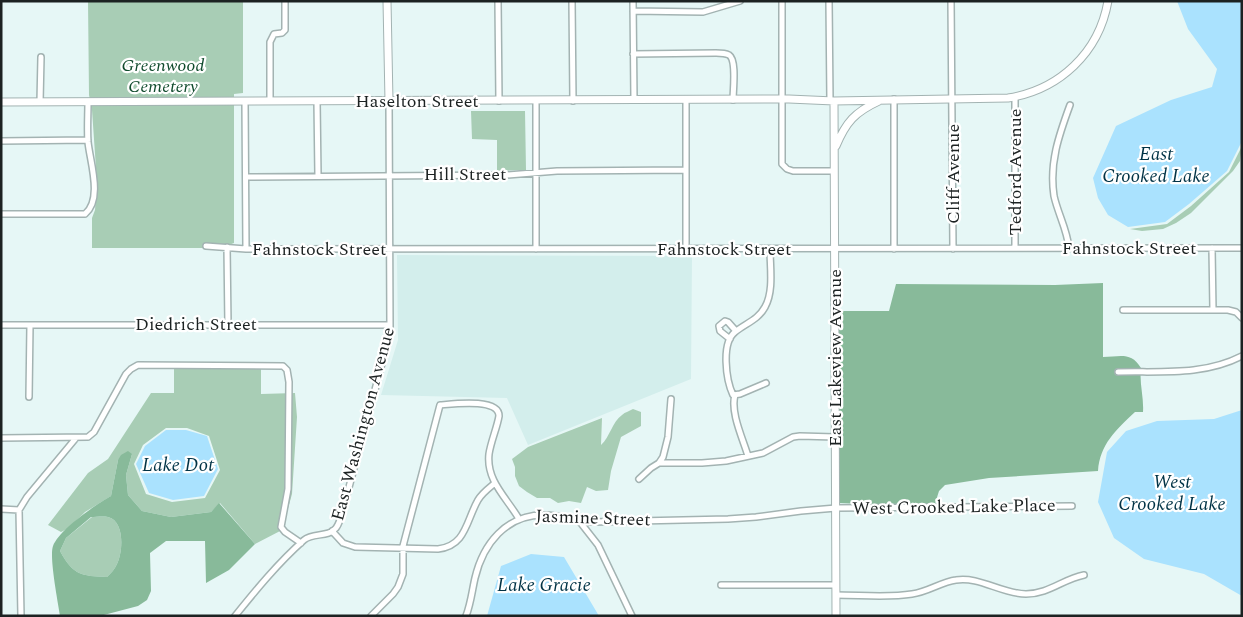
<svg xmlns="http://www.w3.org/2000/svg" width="1243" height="617" font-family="Spectral,serif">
<rect width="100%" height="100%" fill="#e6f7f6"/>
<path fill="#d3eeec" d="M397,255l295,1 -1,123 -163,66 -21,-47 -126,-3 17,-55z"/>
<path fill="#a8cdb5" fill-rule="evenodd" d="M88,1h155v92l-9,1v149l-13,5h-129v-30l3,-8 2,-27 -5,-73 -3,-15z
M471,111h54l1,59 -29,1v-31l-25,-1z
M1242,146l-2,15 -7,10 -42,42 -15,10 -13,6 -21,2 -12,-2 37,-5 24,-18 38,-34z
M174,363h87v31l34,-1 2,24 -5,77 -10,36 -27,14 -35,-41 -9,9 -40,5 -29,-6 -14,-16 -2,-20 6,-21 -14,6 -7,36 -26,16 -16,16 -8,4 -13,-7 40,-52 20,-14 43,-66h23zM166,428h21l22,8 11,34 -15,28 -33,4 -26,-8 -12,-30 9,-19z
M633,409l8,3v14l-20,11 -10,34 -3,19 -12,1 -9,-4 -6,16 -12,-2 -11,2 -8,-5h-13l-10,-6 -8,-6 -4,-10v-9l-3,-8 16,-12 74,-29 -1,27c9,-8 11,-23 21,-30 3,-3 8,-4 11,-6z
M92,517c4,0 11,-1 16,0 17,4 15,35 9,47 -2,5 -6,9 -10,13 -26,-1 -34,-2 -47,-26l6,-13z"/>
<path fill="#88ba9a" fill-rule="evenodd" d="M1103,283v74c16,0 28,-6 38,11 -2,15 3,29 2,44h-8c-19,18 -35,32 -37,59l-109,7 -44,7 -6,6 -5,16 -95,-4 -1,-178 2,-14h49l7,-27 159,1z
M128,451l4,3 -6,21 2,20 14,16 29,6 40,-5 8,-9 36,41 -26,26 -23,13 -1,-42h-39l-16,12 1,38 -4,9 -9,6 -38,10h-40c-2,-14 -11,-59 -7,-70 6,-16 42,-41 58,-50l7,-36 3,-5zM91,517c5,0 12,-1 17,0 17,4 15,35 9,47 -2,5 -6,9 -10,13 -26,-1 -34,-2 -47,-26l6,-13z"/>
<path fill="#aae2fe" d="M1177,1h65v140l-15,30 -38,33 -24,18 -37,5 -20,-12 -10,-17 -5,-20 23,-52 55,-26 41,-13 5,-18 -29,-40z
M1242,410v186l-38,-22 -60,-15 -30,-21 -16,-36 9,-50 19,-21 31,-10 57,-2z
M166,430h20l21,6 11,33 -14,27 -31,4 -24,-7 -13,-29 9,-18z
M531,554l33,3 35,59h-112l14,-50z"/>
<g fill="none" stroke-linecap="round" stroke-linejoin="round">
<g stroke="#a3b3b2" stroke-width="8">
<path id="street" d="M498,1l1,100
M572,1l1,100
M633,1l1,99
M782,1v163l5,5 6,2h41
M829,1l1,100
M951,1l2,248
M633,11l70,1 37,-11
M633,54l83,-1c4,0 9,0 13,2 8,5 4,35 4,45
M1015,97v151
M245,101l1,148
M270,101v-59l4,-8 8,-1 3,-3v-29
M317,101l1,75
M536,101v148
M40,102l1,-45
M1,141l87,-1
M246,177l261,-2 50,-4 128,-1
M1,214h84c18,-15 5,-52 3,-72 -1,-13 0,-27 0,-40
M206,246l40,3 996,-1
M227,247l1,78
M1069,248c-2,-19 -11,-34 -15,-52 -5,-33 5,-61 16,-91
M1212,248l1,62
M686,249v-149
M894,249v-150
M1123,310h105l8,2 6,6
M1,325h389
M730,339l-10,-8 -1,-5 6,-5 3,1 8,9
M1118,372c43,-1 85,4 124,-16
M766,383l-26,11 -7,1c-7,-15 -12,-52 2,-63 11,-9 23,-12 30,-25 9,-16 5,-40 5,-58
M735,395c-5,17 8,44 13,61
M29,397l1,-72
M1,438l87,-1 6,-5 32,-58 5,-5 7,-4 145,1 4,4 2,12 -1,107 -7,38 4,5 16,11
M659,463h43l24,-2 37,-8 30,-16 7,-1 35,1
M639,479l12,-11 8,-5 4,-6 5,-20 3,-38
M1,509l18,1
M580,522l18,23 34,71
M332,531l11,12 12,4 83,2c28,-3 28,-28 40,-49 4,-7 11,-12 17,-17
M721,585h115
M836,595c25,0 52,3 76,-1 16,-2 29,-12 44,-14 23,-4 46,14 70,14 23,0 37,-15 58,-19
M21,616l-2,-106 8,-13 49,-59
M235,616c21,-26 43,-53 69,-76 9,-8 24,-2 32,-12 4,-5 6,-15 8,-22l44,-165 2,-13 -1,-227
M371,616l22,-22 5,-7 5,-13v-28l37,-141c13,-1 59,-7 59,11 -2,12 -8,25 -10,38 -3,27 18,44 30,65
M466,616c5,-13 6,-25 9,-38 8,-34 31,-63 68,-63 17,-1 32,7 50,7l135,-3 28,-2 45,-6 35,-3 236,-2"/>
</g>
<g stroke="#a3b3b2" stroke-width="9">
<path id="secondary" d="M387,1l2,100
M834,101l2,515
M1,102l788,-3 45,2 174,-3c51,-8 91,-45 100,-97
M836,146c10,-24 19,-34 43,-45"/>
</g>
<use href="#street" stroke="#fff" stroke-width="5"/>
<use href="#secondary" stroke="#fff" stroke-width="7"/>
</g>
<g text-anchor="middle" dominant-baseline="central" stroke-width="4.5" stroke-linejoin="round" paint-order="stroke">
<g font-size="18" font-style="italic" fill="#0f4a2c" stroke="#fff">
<text x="163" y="65">Greenwood<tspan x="163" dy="21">Cemetery</tspan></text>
</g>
<g font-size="18" fill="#1c2222" stroke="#fff">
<text x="417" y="101">Haselton Street</text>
<text transform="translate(1015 172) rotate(-90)">Tedford Avenue</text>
<text x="465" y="174">Hill Street</text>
<text transform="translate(953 174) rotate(-90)">Cliff Avenue</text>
<text x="1129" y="248">Fahnstock Street</text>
<text x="319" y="249">Fahnstock Street</text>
<text x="724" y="249">Fahnstock Street</text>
<text x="196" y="324">Diedrich Street</text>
<text transform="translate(835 358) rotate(-90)">East Lakeview Avenue</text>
<text transform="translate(363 424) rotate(-75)">East Washington Avenue</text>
<text transform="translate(954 507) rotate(-1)">West Crooked Lake Place</text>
<text transform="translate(593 518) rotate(2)">Jasmine Street</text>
</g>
<g font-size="19" font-style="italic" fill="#013346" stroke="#fff">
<text x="1156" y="154">East<tspan x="1156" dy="22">Crooked Lake</tspan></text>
<text x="178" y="465">Lake Dot</text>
<text x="1172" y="482">West<tspan x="1172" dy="22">Crooked Lake</tspan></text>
<text x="544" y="585">Lake Gracie</text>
</g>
</g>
<rect width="1243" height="617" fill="none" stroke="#1c2222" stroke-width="5"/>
</svg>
